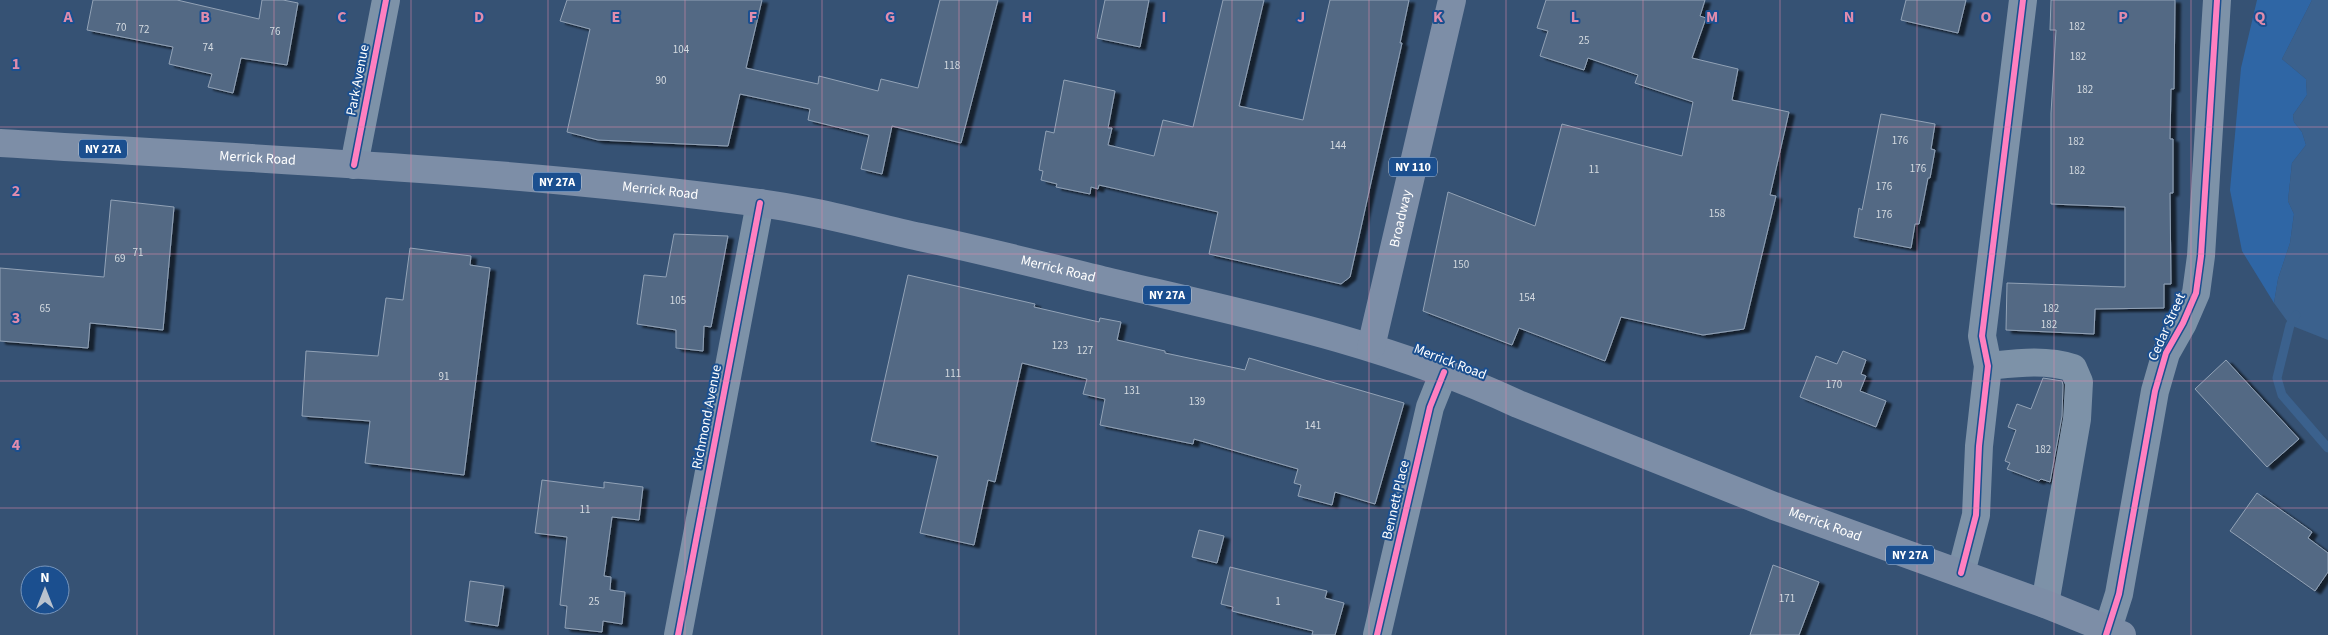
<svg xmlns="http://www.w3.org/2000/svg" width="2328" height="635" font-family="'Source Sans 3',sans-serif">
<defs>
<filter id="shadow"><feDropShadow dx="5.5" dy="3" stdDeviation="1" flood-color="#0009"/></filter>
</defs>
<rect width="100%" height="100%" fill="#365274"/>
<path fill="#2f66a5" d="M2257,0h55l-30,59 24,20 1,16 -14,20 1,7 8,10 4,13 -14,18 -4,38 6,13 -4,29 -12,36 -4,24 -32,-52 -12,-61 11,-122z"/>
<path fill="#3b618d" d="M2312,0h16v340l-38,-15 -16,-22 4,-24 12,-36 4,-29 -6,-13 4,-38 14,-18 -4,-13 -8,-10 -1,-7 14,-20 -1,-16 -24,-20z"/>
<g fill="none" stroke-linecap="round" stroke-linejoin="round">
<path stroke="#3b618d" stroke-width="9" d="M2296,315l-6,10 -13,53 5,17 46,53"/>
</g>
<path fill="#526984" stroke="#92a2b6" filter="url(#shadow)" d="M93,0h84l82,19 3,-19h21l15,3 -11,62 -46,-7 -8,35 -25,-6 4,-13 -43,-10 4,-17 -86,-17z
M567,0h195l-16,68 72,16 1,-8 59,15 3,-12 37,9 22,-88h58l-37,143 -69,-17 -10,48 -21,-5 8,-34 -61,-15 2,-11 -70,-15 -12,52 -130,-6 -31,-8 23,-103 -30,-8z
M1105,0h44l-9,47 -43,-9z
M1223,0h41l-25,106 64,14 27,-120h79l-9,43h2l-52,234 -9,7 -132,-30 9,-42 -119,-27 -1,4 -7,-2 -1,7 -34,-7 1,-3 -16,-4 2,-9 -4,-1 7,-39 8,2 10,-53 51,11 -7,37h4l-4,17 46,11 9,-36 30,7z
M1546,0h159l-5,16 6,2 -14,40 46,11 -6,31 57,12 -19,83 6,1 -32,133 -41,6 -82,-18 -16,44 -86,-33 -7,17 -89,-34 25,-119 87,34 27,-102 120,32 11,-54 -58,-19 3,-8 -50,-17 -4,12 -44,-14 8,-25 -11,-3z
M1906,0h60l-8,33 -57,-13z
M2051,0h124l-1,89h-3l-1,50h3v54h-3l1,91h-7v24l-69,1 -1,25 -88,-4 1,-47 118,4v-80l-74,-3v-91l5,-83h-6z
M1881,114l54,10 -4,25 4,1 -5,28h-2l-9,46h-4l-4,24 -57,-11 5,-29 3,2z
M111,200l63,7 -11,123 -73,-7 -2,25 -88,-7v-73l104,9z
M674,234l54,2 -17,91 -7,-1 -1,25 -27,-3v-18l-39,-6 7,-49 22,2z
M410,248l61,8 -1,9 20,3 -26,207 -99,-12 5,-42 -68,-5 4,-65 72,5 8,-58 17,2z
M908,275l127,29 -1,3 65,15 1,-4 21,4 -4,18 48,11v2l80,17 4,-12 155,45 -29,101 -40,-12 -3,13 -34,-9 3,-11 -7,-2 4,-14 -104,-30 -1,5 -93,-19 5,-26 -22,-5 4,-15 -65,-16 -27,119 -7,-2 -14,65 -54,-12 18,-77 -67,-15z
M1843,351l23,9 -5,14 5,2 -6,15 26,10 -10,26 -76,-30 16,-41 21,8z
M2226,360l73,79 -32,28 -72,-78z
M2043,378l19,3 1,4 -1,31 -12,66 -9,-3 -2,2 -32,-12 3,-6 -5,-2 11,-31 -8,-3 9,-23 14,5z
M542,480l62,8v-6l39,5 -4,33 -27,-3 -8,59 7,1 -1,13 15,2 -3,32 -19,-3 -1,11 -37,-4 2,-22 -7,-1 7,-68 -32,-4z
M2257,493l55,39 -4,6 20,15v19l-13,19 -85,-60z
M1199,530l25,6 -7,27 -25,-6z
M1773,565l46,17 -20,53h-49z
M1230,567l97,24 -2,7 19,5 -9,32h-23l1,-4 -81,-20 1,-4 -12,-3z
M470,581l34,5 -6,40 -33,-5z"/>
<g fill="none" stroke-linecap="round" stroke-linejoin="round">
<path stroke="#7d92a8" stroke-width="28" d="M354,165l32,-165
M1988,366c29,-3 58,-7 85,2l6,14 -2,37 -32,185
M1961,573l15,-58 3,-69 9,-80 -6,-30 41,-336
M678,635l82,-432
M1377,635l53,-228 14,-35
M2106,635l13,-41 36,-203 11,-38 17,-30 13,-30 5,-37 16,-256"/>
<g stroke="#7d8ea7" stroke-width="28">
<path id="s1" d="M0,143c253,16 508,26 760,60 54,7 106,22 160,34 61,13 121,28 182,43 140,33 284,62 416,124l256,102 271,98 77,31"/>
<path id="s2" d="M1371,347l81,-347"/>
</g>
<g stroke="#1b4f8f" stroke-width="9">
<path id="cycleway" d="M354,165l32,-165
M1961,573l15,-58 3,-69 9,-80 -6,-30 41,-336
M678,635l82,-432
M1377,635l53,-228 14,-35
M2106,635l13,-41 36,-203 11,-38 17,-30 13,-30 5,-37 16,-256"/>
</g>
<use href="#cycleway" stroke="#ff80c0" stroke-width="6"/>
</g>
<path fill="none" stroke="#e08cad" stroke-width="1" stroke-opacity="0.55" d="M137,0v635M274,0v635M411,0v635M548,0v635M685,0v635M822,0v635M959,0v635M1096,0v635M1232,0v635M1369,0v635M1506,0v635M1643,0v635M1780,0v635M1917,0v635M2054,0v635M2191,0v635M0,127h2328M0,254h2328M0,381h2328M0,508h2328"/>
<g text-anchor="middle" dominant-baseline="central" stroke-width="4" stroke-linejoin="round" paint-order="stroke">
<g font-size="11" fill="#d4dae0">
<text x="2077" y="26">182</text>
<text x="121" y="27">70</text>
<text x="144" y="29">72</text>
<text x="275" y="31">76</text>
<text x="1584" y="40">25</text>
<text x="208" y="47">74</text>
<text x="681" y="49">104</text>
<text x="2078" y="56">182</text>
<text x="952" y="65">118</text>
<text x="661" y="80">90</text>
<text x="2085" y="89">182</text>
<text x="1900" y="140">176</text>
<text x="2076" y="141">182</text>
<text x="1338" y="145">144</text>
<text x="1918" y="168">176</text>
<text x="1594" y="169">11</text>
<text x="2077" y="170">182</text>
<text x="1884" y="186">176</text>
<text x="1717" y="213">158</text>
<text x="1884" y="214">176</text>
<text x="138" y="252">71</text>
<text x="120" y="258">69</text>
<text x="1461" y="264">150</text>
<text x="1527" y="297">154</text>
<text x="678" y="300">105</text>
<text x="45" y="308">65</text>
<text x="2051" y="308">182</text>
<text x="2049" y="324">182</text>
<text x="1060" y="345">123</text>
<text x="1085" y="350">127</text>
<text x="953" y="373">111</text>
<text x="444" y="376">91</text>
<text x="1834" y="384">170</text>
<text x="1132" y="390">131</text>
<text x="1197" y="401">139</text>
<text x="1313" y="425">141</text>
<text x="2043" y="449">182</text>
<text x="585" y="509">11</text>
<text x="1787" y="598">171</text>
<text x="594" y="601">25</text>
<text x="1278" y="601">1</text>
</g>
<g fill="#1b4f8f" stroke="#bbcadd" stroke-width="1">
<rect x="79" y="139.5" width="48" height="19" rx="4"/>
<rect x="1389" y="157.5" width="48" height="19" rx="4"/>
<rect x="533" y="172.5" width="48" height="19" rx="4"/>
<rect x="1143" y="285.5" width="48" height="19" rx="4"/>
<rect x="1886" y="545.5" width="48" height="19" rx="4"/>
</g>
<g font-size="12" font-weight="bold" fill="#fff">
<text x="103" y="149">NY 27A</text>
<text x="1413" y="167">NY 110</text>
<text x="557" y="182">NY 27A</text>
<text x="1167" y="295">NY 27A</text>
<text x="1910" y="555">NY 27A</text>
</g>
<g font-size="14" fill="#fff" stroke="#1b4f8f">
<text transform="translate(358 80) rotate(-79)">Park Avenue</text>
<text stroke="none"><textPath href="#s1" startOffset="258">Merrick Road</textPath></text>
<text stroke="none"><textPath href="#s1" startOffset="662">Merrick Road</textPath></text>
<text stroke="none"><textPath href="#s2" startOffset="132">Broadway</textPath></text>
<text stroke="none"><textPath href="#s1" startOffset="1068">Merrick Road</textPath></text>
<text transform="translate(2167 327) rotate(-66)">Cedar Street</text>
<text transform="translate(1450 362) rotate(21)">Merrick Road</text>
<text transform="translate(707 417) rotate(-79)">Richmond Avenue</text>
<text transform="translate(1396 500) rotate(-77)">Bennett Place</text>
<text stroke="none"><textPath href="#s1" startOffset="1878">Merrick Road</textPath></text>
</g>
</g>
<g font-size="16" text-anchor="middle" font-weight="bold" fill="#e08cad" stroke="#1b4f8f" stroke-width="4" stroke-linejoin="round" paint-order="stroke">
<text x="68" y="22">A</text>
<text x="205" y="22">B</text>
<text x="342" y="22">C</text>
<text x="479" y="22">D</text>
<text x="616" y="22">E</text>
<text x="753" y="22">F</text>
<text x="890" y="22">G</text>
<text x="1027" y="22">H</text>
<text x="1164" y="22">I</text>
<text x="1301" y="22">J</text>
<text x="1438" y="22">K</text>
<text x="1575" y="22">L</text>
<text x="1712" y="22">M</text>
<text x="1849" y="22">N</text>
<text x="1986" y="22">O</text>
<text x="2123" y="22">P</text>
<text x="2260" y="22">Q</text>
<text x="16" y="69">1</text>
<text x="16" y="196">2</text>
<text x="16" y="323">3</text>
<text x="16" y="450">4</text>
</g>
<g transform="translate(45 590)"><circle r="24" fill="#1b4f8f" stroke="#7695bc"/>
<path d="M0-4L9 19L0 12L-9 19Z" fill="#b9c2ce"/>
<text y="-8" font-size="14" font-weight="bold" text-anchor="middle" fill="#ffffff">N</text>
</g>
</svg>
